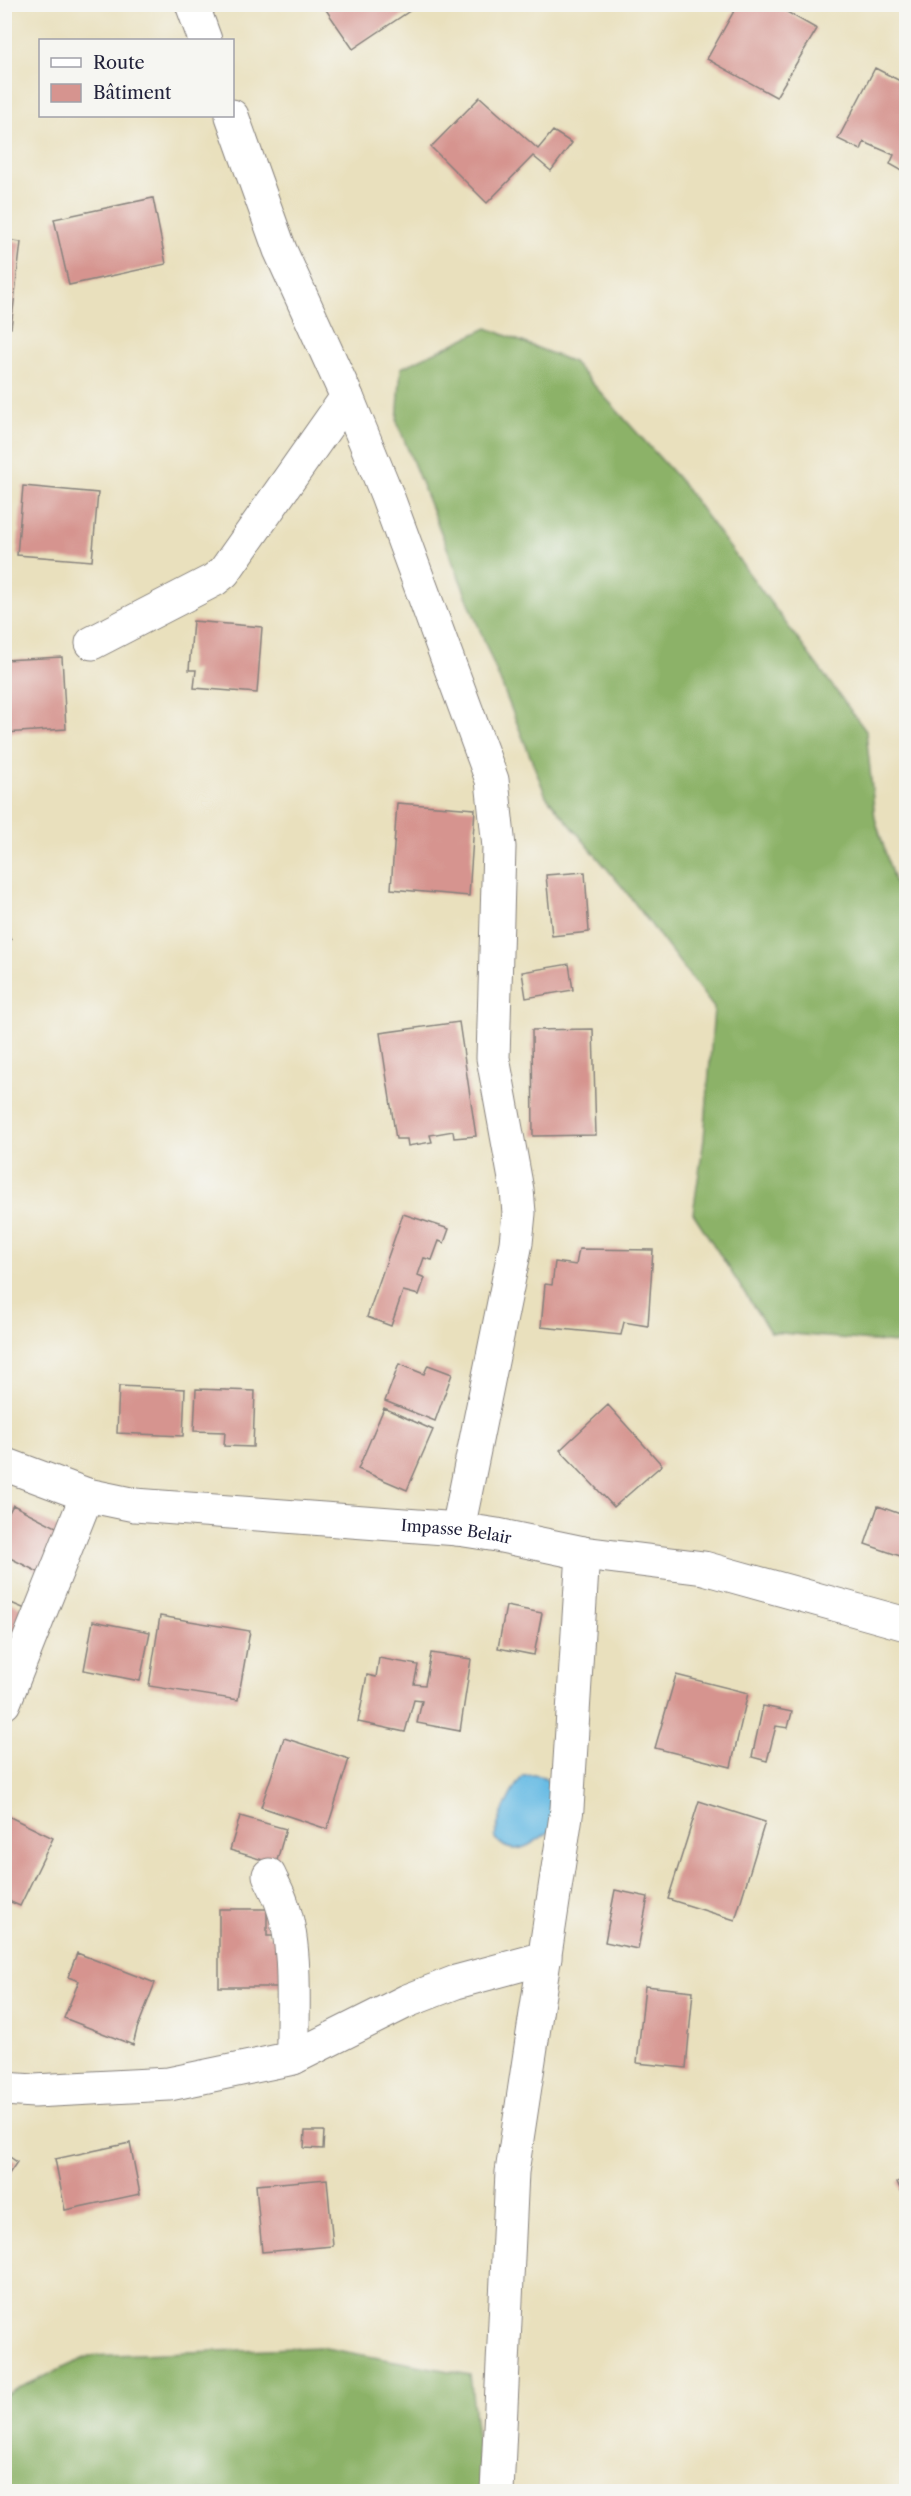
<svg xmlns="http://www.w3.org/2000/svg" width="911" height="2496" font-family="'Libre Caslon Text',serif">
<rect width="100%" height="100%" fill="#f6f6f2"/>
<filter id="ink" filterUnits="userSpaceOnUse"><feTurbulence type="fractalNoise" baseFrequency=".0167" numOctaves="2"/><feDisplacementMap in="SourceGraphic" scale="12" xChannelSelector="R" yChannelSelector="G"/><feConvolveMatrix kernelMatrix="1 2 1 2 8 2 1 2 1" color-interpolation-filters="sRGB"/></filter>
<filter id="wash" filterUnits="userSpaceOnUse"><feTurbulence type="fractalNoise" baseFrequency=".008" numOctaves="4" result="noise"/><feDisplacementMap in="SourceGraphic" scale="24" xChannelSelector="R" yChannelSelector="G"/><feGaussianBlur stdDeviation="1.35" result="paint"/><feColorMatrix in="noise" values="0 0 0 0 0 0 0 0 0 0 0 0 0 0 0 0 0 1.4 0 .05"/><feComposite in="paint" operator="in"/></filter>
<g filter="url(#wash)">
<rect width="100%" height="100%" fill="#e9e0bd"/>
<path fill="#8cb267" stroke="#576a51" stroke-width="1.5" d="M487,328l86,34 105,116 188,253 9,87 31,102v424l-136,-12 -77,-119 11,-74 10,-131 -90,-119 -78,-93 -149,-374 4,-54z
M320,2347l150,28 13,116h-478l-1,-96 85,-39z"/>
<path fill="#68bbe4" stroke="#456e90" stroke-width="1.5" d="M534,1775l10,2 12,12 1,36c-18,14 -44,39 -62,12 2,-16 17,-49 28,-61z"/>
<g id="blocks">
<path fill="#d6948f" d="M322,4h86l3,6 -58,39z
M738,4h35l44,25 -41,68 -69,-38z
M875,68l31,16v89l-16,-9 4,-9 -30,-13 -3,8 -23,-11z
M480,97l58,52 15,-18 19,12 -21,28 -18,-15 -46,47 -56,-56z
M153,198l13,66 -97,21 -15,-66z
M4,240l17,2 -10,86 -7,-1z
M23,486l75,7 -6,68 -75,-6z
M193,621l69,6 -5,66 -63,-5 2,-18h-7z
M62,657l4,72 -62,4v-73z
M397,803l78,6 -6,87 -78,-7z
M585,872l4,60 -37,4 -6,-61z
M4,923l7,17 -7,2z
M569,964l4,26 -47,8 -4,-26z
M459,1022l17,114 -22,2 -1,-7 -23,4 2,7 -24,4 -1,-7h-11l-16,-106z
M593,1029l3,106 -63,1 -1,-106z
M403,1214l46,15 -5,14 -5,-2 -7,19 -8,-2 -6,17 7,3 -6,17 -16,-4 -12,35 -24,-9z
M579,1249l74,1 -5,76 -24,-4 -3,13 -80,-8 4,-43 7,1 3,-23 21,3z
M399,1364l25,10 4,-9 24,9 -17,47 -50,-20z
M119,1386l66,3 -2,47 -66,-3z
M196,1389l59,2 -2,56 -29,-1 1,-14 -31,-1z
M608,1405l54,60 -48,42 -54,-57z
M384,1408l49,22 -26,60 -49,-21z
M13,1505l49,25 -22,43 -36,-18v-33z
M878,1506l28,10v42l-41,-14z
M4,1600l31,13 -31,58z
M506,1606l36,7 -8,42 -36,-7z
M160,1616l90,15 -12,69 -89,-14z
M93,1621l57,11 -10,49 -56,-11z
M431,1653l40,6 -11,72 -43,-8 5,-22 -8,-1 -9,32 -47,-10 9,-47 9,2 3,-19 39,7 -4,19 11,1z
M676,1675l72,18 -17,74 -76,-19z
M763,1706l29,6 -4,16 -12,-2 -9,35 -15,-4z
M284,1738l65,21 -22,70 -66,-22z
M699,1801l66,21 -30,98 -67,-21z
M4,1814l49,24 -33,68 -16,-7z
M240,1816l46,13 -10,35 -46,-14z
M615,1890l33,7 -10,52 -33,-7z
M219,1909h48v27h14v51h-62z
M77,1953l78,30 -18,46 -4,16 -69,-27 15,-37 -11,-4z
M645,1986l48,5 -7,77 -49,-5z
M305,2131h19l-1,18 -19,-1z
M130,2143l10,51 -75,16 -10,-51z
M4,2153l13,9 -13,19z
M906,2177v24l-9,-19z
M327,2179l6,67 -71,6 -6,-67z"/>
</g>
</g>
<g filter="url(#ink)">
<use href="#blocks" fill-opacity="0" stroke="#86817c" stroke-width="1.5"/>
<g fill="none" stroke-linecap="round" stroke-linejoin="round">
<g stroke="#86817c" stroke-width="35">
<g id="minor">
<path d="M192,4l13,36"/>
<path d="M232,116l48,134 67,147 40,98 105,285 7,67 -6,211 24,132 2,23 -3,30 -58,286"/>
<path d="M92,643l122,-63 10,-8 123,-175"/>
<path id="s1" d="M4,1464l83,31 48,10 323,24 39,6 86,18 121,15 202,56"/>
<path d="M4,1703l83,-208"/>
<path d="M269,1875c4,9 10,19 13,29 16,43 10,108 11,154"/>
<path d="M4,2089l30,2 135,-7 124,-26 114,-57 49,-19 89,-24"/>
<path d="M497,2492l15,-320 55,-363 16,-256"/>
</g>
</g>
<use href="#minor" stroke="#fff" stroke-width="33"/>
</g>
</g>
<g text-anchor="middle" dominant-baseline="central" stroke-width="4.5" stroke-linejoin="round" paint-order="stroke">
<g font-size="16" fill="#22223b" stroke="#f6f6f2">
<text stroke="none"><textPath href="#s1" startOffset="460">Impasse Belair</textPath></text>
</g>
</g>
<rect width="911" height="2496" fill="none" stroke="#f6f6f2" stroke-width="24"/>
<rect x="39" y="39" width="195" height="78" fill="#f6f6f2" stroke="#a1a1a9" stroke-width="1.5"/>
<rect x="51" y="58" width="30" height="9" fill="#ffffff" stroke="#a1a1a9" stroke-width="1.5"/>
<text x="93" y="69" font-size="18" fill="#22223b">Route</text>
<rect x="51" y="84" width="30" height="18" fill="#d6948f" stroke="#a1a1a9" stroke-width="1.5"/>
<text x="93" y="99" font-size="18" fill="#22223b">Bâtiment</text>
</svg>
